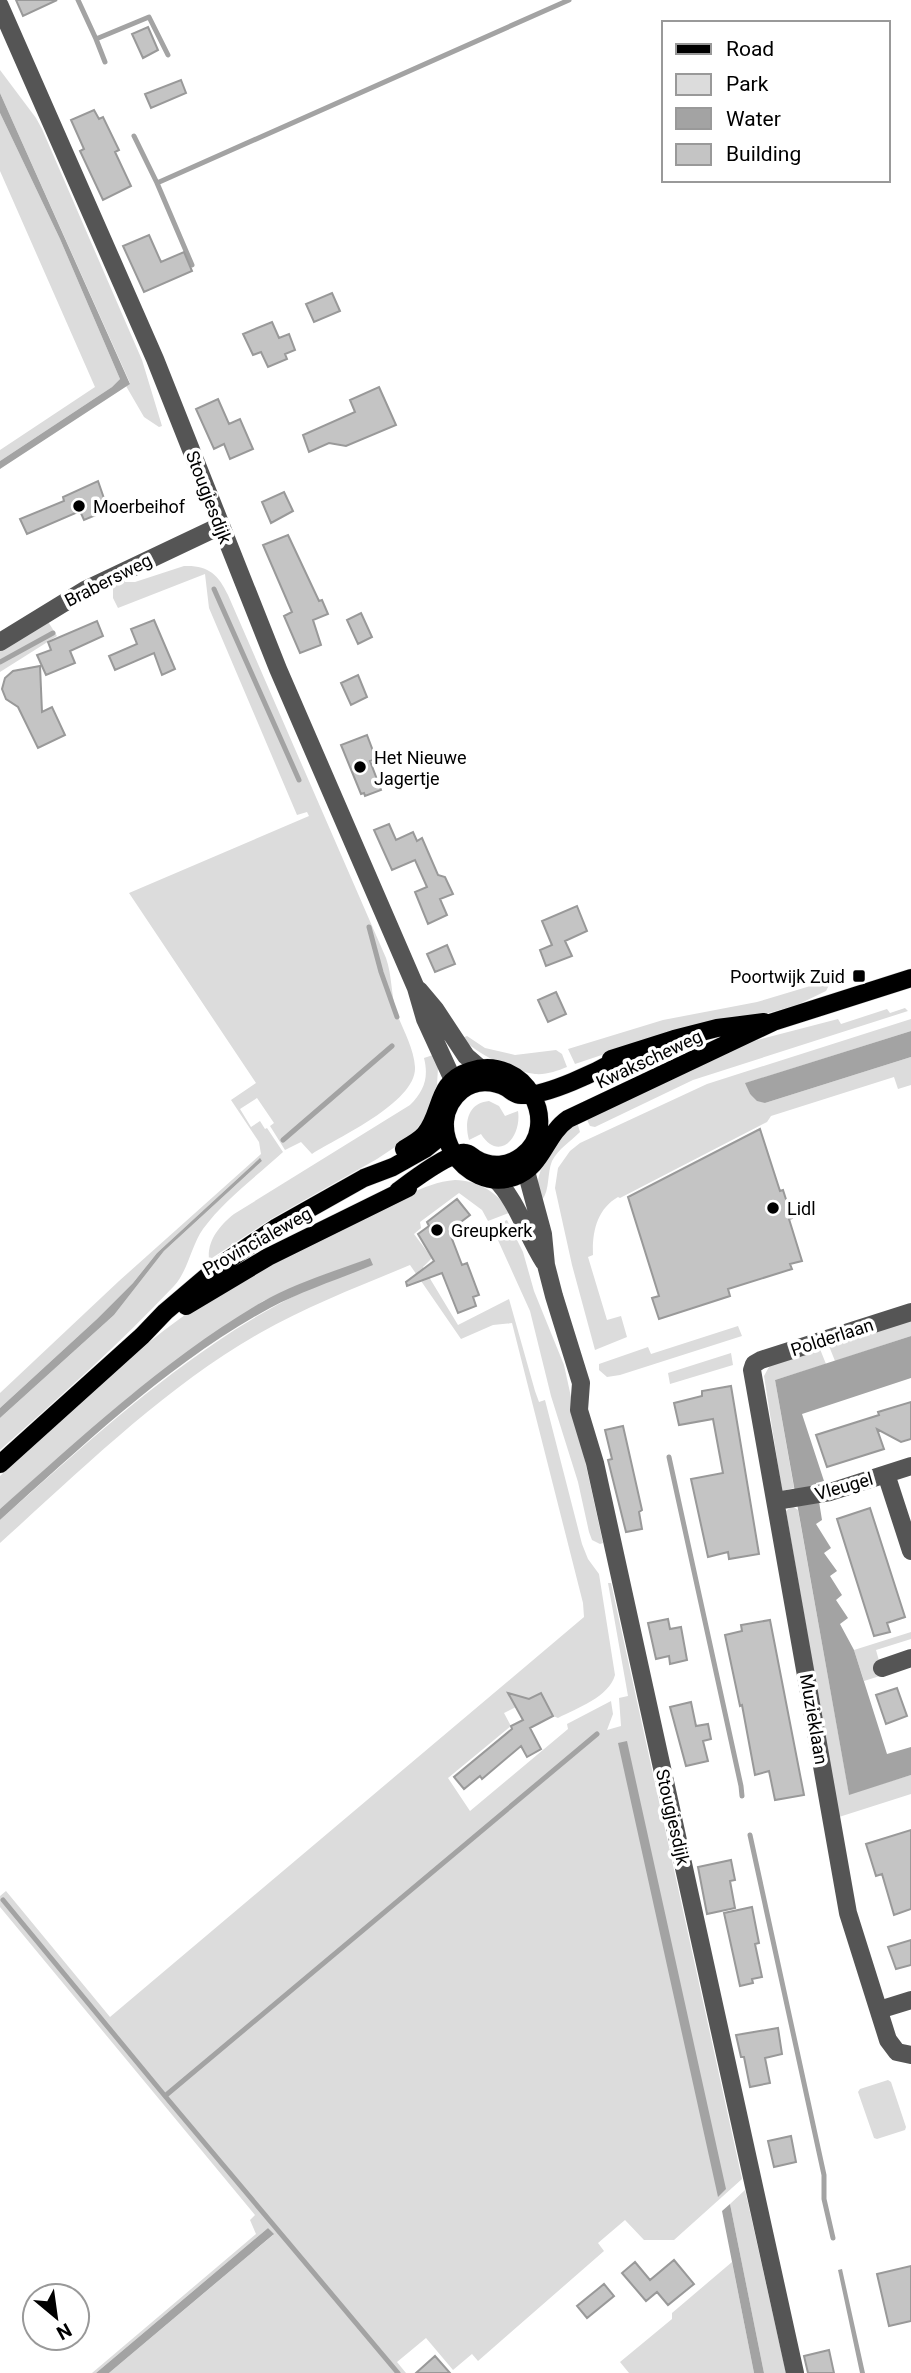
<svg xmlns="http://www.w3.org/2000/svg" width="911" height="2373" font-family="Roboto,sans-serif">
<rect width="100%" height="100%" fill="#fff"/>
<path fill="#dcdcdc" d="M0,70l36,48 6,11 100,231 20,66 -3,1 -15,-10 -18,-31 4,-3 -130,-290z
M0,113l60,126 60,140 -8,8 -112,74v-11l95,-63 -95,-216z
M184,566c24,-1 34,8 44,29l158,363c6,17 5,36 10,53 6,17 18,37 19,56 2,35 -76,70 -103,87l-11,-12 -16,8 -15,-24 4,-3 -17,-25 -17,11 11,18 9,-6 5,8 2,-1 16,24c-26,24 -59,48 -80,77 -12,17 -15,42 -29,57 -55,58 -114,111 -174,164v-32l114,-103 50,-64 98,-90 -3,-2 -102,94 -24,30 -36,36 -97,89v-15l119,-112 142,-127 -2,-12 -28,-42 25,-17 -127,-190 180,-77 -2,-4 -10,3 -88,-207 -4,-34 -87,34 -5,-10v-12l8,-4h14z
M47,620l10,16 -57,36v-21z
M827,981l2,4 -3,6 -29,14 -32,9 -89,16 -101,34 -7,-15 95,-29 94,-18z
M905,1008l3,3 -215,69 -98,47 -5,-1 -4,-8 160,-75 92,-24 3,5 46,-15 3,4z
M911,1019v12l-165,52 4,11 15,9 146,-46v28l-13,4 -4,-12 -123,39 -4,6 -147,76 -2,-1c-21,12 -26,35 -25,58l-5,2 19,63 14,-4 6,21 -32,13 -23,-85 -17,-77 3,-20 12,-17 10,-8 127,-59z
M467,1036l18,12 30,7 41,-5 6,4 5,13c-10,4 -21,8 -32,7 -21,-2 -59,-20 -73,-36z
M436,1054l2,14 -1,17 -14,36 -13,16 -33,22 -106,60 -62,41c-2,-19 10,-34 25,-46l176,-109c14,-14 19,-27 14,-47z
M489,1101l10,5 6,10 13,-5c4,26 -19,52 -37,23l-12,6c-5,-18 -1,-37 20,-39z
M577,1122l3,10c-10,10 -21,16 -28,29 -5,12 -2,29 -10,39 -1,-5 -4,-12 -4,-17 0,-18 25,-51 39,-61z
M455,1180c25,1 41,12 56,32l-23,9 -6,-11 -23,-17 -39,29 1,6 -7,6 18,24 -9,9 35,58 51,-26 26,92 4,11 6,-2 37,144 6,15 11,15 16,101c-6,22 -38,33 -57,43l-5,-2 -12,-23 -16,8 -4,-5 -6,3 1,8 -12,6 7,13 -63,52 22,33 98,-82 -1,-5 44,-23 2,13 -6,16 14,-4 -2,-28 9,-2 -20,-113h3l131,596 -68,61h-30l-19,-20 -27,23 6,8 -126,110 -6,-7 -19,16 -27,-32 -29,24 9,11h-297l164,-138 -5,-7 -172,145h-4l164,-139 -6,-14 5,-5 -255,-308v-11l6,-5 104,126 474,-400 -1,-14 -71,-280 -19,2 -32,14 -51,-74c-50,21 -103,41 -150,68 -94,53 -180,138 -260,210v-23c70,-62 138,-125 215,-177 49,-34 102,-59 155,-85l-107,43 -86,60 -46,34 -131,114v-33c62,-55 121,-116 189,-164 54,-38 115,-63 174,-92 29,-14 59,-38 92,-40z
M507,1220l16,32 11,39 30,74 39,178 -3,1 -8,-4 -3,-8 -11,-50 -27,-86 -21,-85 -38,-84z
M911,1320v16l-76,25 -6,-15z
M738,1326l4,10 -122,39 -13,2 -8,-7v-6l49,-17 3,7z
M820,1349l6,15 -51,16 19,108 -12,3 -18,-115 6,-11z
M731,1353l2,12 -63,19 -2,-11z
M792,1506l6,4 51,284 62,-19v19l-72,23 -53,-306z
M911,1632v7l-35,11 7,25 -19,6 -10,-31z
M888,2080l3,2 15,45 -1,3 -28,9 -3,-1 -16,-46 2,-3z
M745,2190l41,183h-22l-34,-169z
M732,2262l22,111h-125l-9,-11 52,-43v-6z"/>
<path fill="#a3a3a3" d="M0,93l130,291 -130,85v-8l112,-74 8,-8 -60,-140 -60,-126z
M911,1031v26l-146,46 -8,-2 -7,-7 -5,-11z
M260,1158l2,3 -98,90 -50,64 -114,103v-10l97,-89 36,-36 24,-30z
M370,1258l3,7c-34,14 -71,26 -103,43 -101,55 -186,137 -270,212v-11c83,-73 166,-151 262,-207 33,-19 73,-31 108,-44z
M911,1336v42l-109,36 22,67 -8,2 6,37 -6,4 15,24 -7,5 13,18 -7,5 12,19 -6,5 12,18 -8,6 14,26 33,104 24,-7v28l-62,20 -74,-415z
M627,1741l99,448 -8,8 -100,-454z
M730,2204l34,169h-10l-32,-162z
M268,2228l6,6 -165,139h-13z
M842,2269l23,104h-5l-22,-103z"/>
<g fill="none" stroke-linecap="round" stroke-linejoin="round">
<path stroke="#a3a3a3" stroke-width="5" d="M78,0l18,39
M105,62l-9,-23 53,-22 19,38
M134,136l23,47
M192,265l-35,-82 412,-183
M214,589l85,191
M0,662l53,-29
M369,927l12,45 16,45
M283,1140l109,-94
M669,1457l72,329 1,10
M750,1835l74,340v24l9,39
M3,1900l162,196
M398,2373l-233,-277 432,-362"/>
</g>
<path fill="#c4c4c4" stroke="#999" stroke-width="2" d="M16,0h41l-34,16z
M148,27l10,23 -15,8 -11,-24z
M181,80l5,13 -35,15 -6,-14z
M94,110l5,9 4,-2 16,33 -4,2 16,34 -28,14 -23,-49 4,-2 -13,-29z
M149,235l12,27 23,-10 8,19 -48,21 -21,-46z
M332,293l8,18 -26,11 -8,-18z
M272,322l7,16 10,-4 6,16 -10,4 2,5 -19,8 -7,-15 -8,3 -10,-21z
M379,387l17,38 -50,21 -17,-3 -20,9 -6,-17 52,-23 -5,-12z
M218,399l11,25 11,-5 13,30 -23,10 -6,-15 -10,5 -18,-40z
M98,481l10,29 -24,10 -4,-9 -53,23 -7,-15 44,-18 -1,-4z
M284,492l9,19 -22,12 -9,-21z
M288,535l31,66 3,-1 6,14 -15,6 8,25 -21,8 -16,-37 8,-4 -29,-67z
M361,613l11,24 -14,7 -11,-24z
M154,620l21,49 -13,6 -8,-22 -39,17 -6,-14 28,-12 -6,-15z
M97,621l6,15 -33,15 5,12 -29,12 -9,-20 14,-5 -3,-8z
M40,666l2,46 10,-5 13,28 -27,13 -20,-41 -12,-8 -4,-10 3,-11 8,-7z
M358,675l9,22 -16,8 -10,-22z
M367,735l9,24 -6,2 11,29 -16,6 -1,-3 -3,1 -20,-49z
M389,824l7,16 17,-8 4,9 5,-3 16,37 7,2 8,17 -13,5 7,16 -19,9 -13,-32 12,-5 -12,-27 -23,10 -18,-40z
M577,906l10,25 -22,10 7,15 -26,10 -6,-16 12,-5 -10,-24z
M447,945l8,19 -20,8 -8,-18z
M556,992l10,22 -18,8 -10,-22z
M760,1129l20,62 3,-1 9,28 -3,1 13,42 -12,3 2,5 -64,20 2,7 -71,23 -7,-21 7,-2 -31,-99z
M457,1199l13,16 -21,16 13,34 5,-2 12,32 -6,2 3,9 -18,7 -16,-40 -35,13 -1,-4 28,-21 -16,-27 11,-8 -2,-4z
M731,1386l28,168 -30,5 -1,-7 -20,5 -17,-78 32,-6 -10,-54 -34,6 -5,-22 28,-7v-5z
M911,1402v37l-10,3 -24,-13 7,20 -57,18 -11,-32 63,-20 -1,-3z
M623,1426l19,84 -3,2 3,17 -16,3 -18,-72 4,-1 -7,-29z
M870,1508l35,109 -18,6 3,9 -16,4 -37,-117z
M668,1619l2,10 11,-2 6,33 -17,4 -1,-8 -13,3 -8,-36z
M770,1620l34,175 -29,5 -6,-29 -14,4 -13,-70 -2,1 -15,-71 17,-4 -1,-6z
M897,1688l10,28 -21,8 -10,-29z
M508,1693l21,6 12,-6 12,23 -23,12 11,21 -14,8 -6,-11 -39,33 -2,-3 -16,13 -10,-12 58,-48 -1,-3 12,-6z
M691,1702l5,24 12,-2 3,15 -8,2 5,20 -22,5 -16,-59z
M911,1830v79l-17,6 -12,-41 -6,2 -10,-32z
M731,1860l4,20 -5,1 5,27 -28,6 -9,-47z
M752,1907l7,36 -4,1 7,33 -10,2 1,4 -13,3 -16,-73z
M911,1940v25l-15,4 -8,-22z
M778,2028l4,26 -17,4 5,25 -20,4 -6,-30h-3l-5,-22z
M791,2136l5,26 -22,5 -6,-26z
M674,2260l20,24 -26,21 -11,-13 -11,9 -24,-28 13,-11 15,18z
M911,2266v55l-22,5 -12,-52z
M604,2284l10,12 -27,22 -10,-12z
M829,2350l5,23h-26l-4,-17z
M435,2356l15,17h-34z"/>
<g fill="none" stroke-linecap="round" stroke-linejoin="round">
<g stroke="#dbdbdb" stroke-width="19">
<path id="major" d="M621,1058c-21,12 -75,39 -100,37 -6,0 -8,-3 -14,-7 -14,-8 -32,-8 -45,2 -43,35 3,104 52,87 29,-10 31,-42 54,-58l205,-97 138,-44
M611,1059l63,-20 43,-11 47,-6
M398,1191c15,-11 46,-35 64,-38 6,-1 9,3 14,6 15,9 33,7 46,-3 41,-31 3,-103 -52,-85 -35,11 -27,41 -45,63 -5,6 -14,11 -21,15
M186,1306l82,-49 140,-69
M0,1464l142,-128 23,-24 53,-45 59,-40 87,-49 29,-11 32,-18 15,-12 5,-11"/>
</g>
<path stroke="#555" stroke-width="18" d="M0,6l155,353 123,310 138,319 9,31 28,61
M0,642l85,-52 135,-64
M419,990l16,19 31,47 14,12
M526,1171l17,63 3,31 8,31 27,87 -2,27 16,53 200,910
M495,1179c22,21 32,57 49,83
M911,1312l-150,48 -7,4 -2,6 96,543 40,127 9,12 14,3
M886,1474l25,77
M776,1501l54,-9 81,-26
M882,1668l29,-10
M879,2010l32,-10"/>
<use href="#major" stroke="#000" stroke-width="18"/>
</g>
<g fill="#000" stroke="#fff" stroke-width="2.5">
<circle cx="79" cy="506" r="7"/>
<circle cx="360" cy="767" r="7"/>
<rect x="852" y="969" width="14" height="14" rx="3.5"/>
<circle cx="773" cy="1208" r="7"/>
<circle cx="437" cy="1230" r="7"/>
</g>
<g text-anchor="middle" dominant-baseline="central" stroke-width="7" stroke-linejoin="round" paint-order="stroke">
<g font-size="18" fill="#000" stroke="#fff">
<text transform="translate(209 497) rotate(69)">Stougjesdijk</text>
<text transform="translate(108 580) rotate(-27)">Brabersweg</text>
<text transform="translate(649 1059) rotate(-25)">Kwakscheweg</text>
<text transform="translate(257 1241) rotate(-29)">Provincialeweg</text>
<text transform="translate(832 1337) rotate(-18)">Polderlaan</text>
<text transform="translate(844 1486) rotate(-16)">Vleugel</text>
<text transform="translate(814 1719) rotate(80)">Muzieklaan</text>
<text transform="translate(673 1817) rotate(77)">Stougjesdijk</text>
</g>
<g font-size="18" fill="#000" stroke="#fff" text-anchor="start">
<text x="93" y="506">Moerbeihof</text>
<text x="374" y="757">Het Nieuwe<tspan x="374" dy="21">Jagertje</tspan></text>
<text x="845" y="976" text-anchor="end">Poortwijk Zuid</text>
<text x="787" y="1208">Lidl</text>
<text x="451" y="1230">Greupkerk</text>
</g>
</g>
<rect x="662" y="21" width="228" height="161" fill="#ffffff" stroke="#999999" stroke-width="2"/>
<rect x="676" y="44" width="35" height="10" fill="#000000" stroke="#999999" stroke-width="2"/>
<text x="726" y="56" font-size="21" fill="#000000">Road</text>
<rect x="676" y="74" width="35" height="21" fill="#dcdcdc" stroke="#999999" stroke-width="2"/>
<text x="726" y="91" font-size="21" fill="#000000">Park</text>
<rect x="676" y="108" width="35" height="21" fill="#a3a3a3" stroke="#999999" stroke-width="2"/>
<text x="726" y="126" font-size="21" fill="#000000">Water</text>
<rect x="676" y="144" width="35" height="21" fill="#c4c4c4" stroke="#999999" stroke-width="2"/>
<text x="726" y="161" font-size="21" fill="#000000">Building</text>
<g transform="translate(56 2317) rotate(151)"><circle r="33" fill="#ffffff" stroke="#999999" stroke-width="2"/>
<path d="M0-5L12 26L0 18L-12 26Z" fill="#000000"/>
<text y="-10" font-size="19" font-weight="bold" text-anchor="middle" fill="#000000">N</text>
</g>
</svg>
